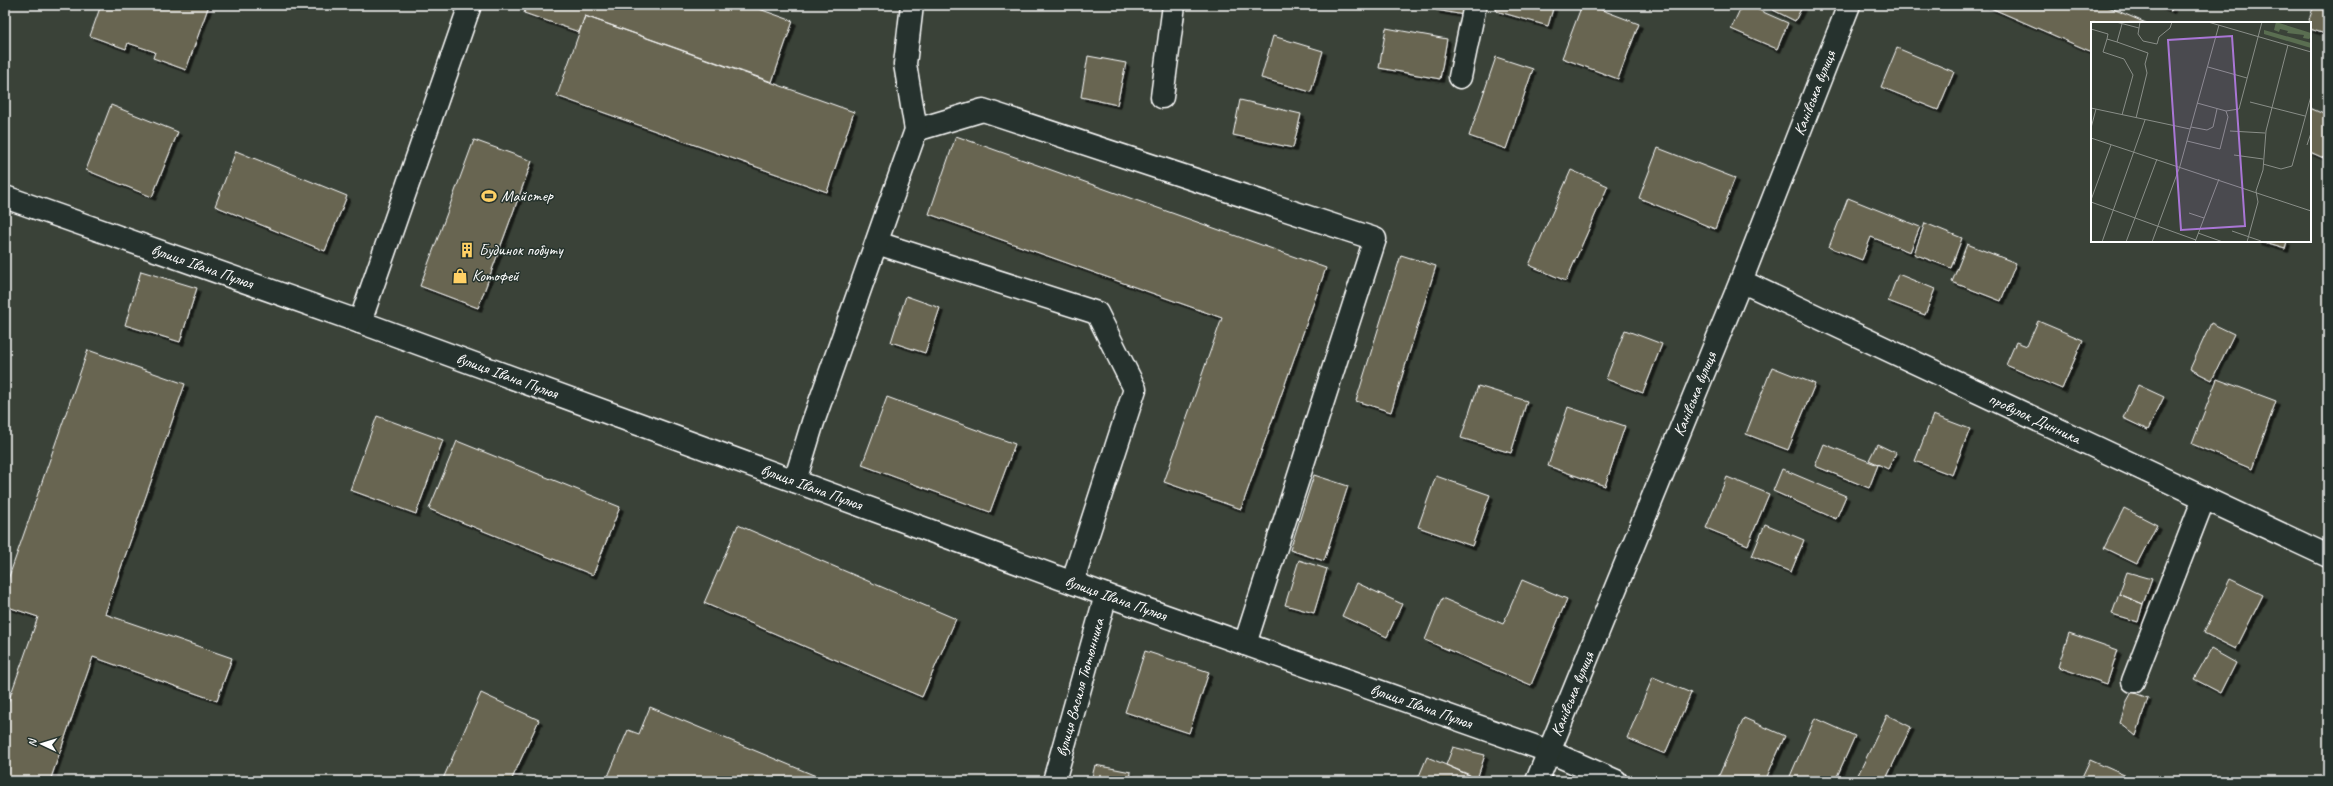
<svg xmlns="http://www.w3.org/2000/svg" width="2333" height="786" font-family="Caveat,sans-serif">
<defs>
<filter id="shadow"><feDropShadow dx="3.5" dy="3.5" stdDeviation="0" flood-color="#0009"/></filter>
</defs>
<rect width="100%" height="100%" fill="#3a4238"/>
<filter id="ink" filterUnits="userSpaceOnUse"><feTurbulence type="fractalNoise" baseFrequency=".025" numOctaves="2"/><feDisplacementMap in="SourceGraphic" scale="8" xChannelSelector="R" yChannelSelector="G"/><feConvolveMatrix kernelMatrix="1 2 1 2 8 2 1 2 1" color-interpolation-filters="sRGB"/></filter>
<g filter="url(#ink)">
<path fill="#676551" stroke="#fff" filter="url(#shadow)" d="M101,5h108l-23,65 -33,-12 2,-6 -27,-9 -2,6 -36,-13z
M527,5h221l45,16 -21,61 -187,-66 -6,16 -55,-19z
M1437,5h29l-2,10 -28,-5z
M1498,5h56l-6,21 -52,-15z
M1582,5h7l50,19 -21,55 -56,-21z
M1742,5h5l41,18 -11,26 -46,-20z
M1763,5h40l-8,16z
M1984,5h120l42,18h-54v29z
M2156,5h17l-2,6z
M2314,5h14v30l-18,-6 -2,-6z
M585,16l269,96 -27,80 -270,-96z
M1386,28l61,11 -7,40 -61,-11z
M1273,36l50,15 -12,41 -50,-14z
M1897,48l57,24 -16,38 -57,-23z
M1088,56l38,7 -9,42 -36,-8z
M1496,57l37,12 -27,80 -37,-13z
M1240,100l61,14 -8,34 -60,-13z
M111,105l67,27 -26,65 -66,-27z
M2310,108l18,8v44l-18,-8z
M956,136l370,132 -85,241 -77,-27 58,-164 -293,-104z
M474,140l58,21 -54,147 -58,-22z
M1658,148l77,30 -20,51 -76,-31z
M236,151l111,45 -22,55 -110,-45z
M1571,170l37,16 -42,95 -37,-16z
M1848,198l72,29 -10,25 -39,-15 -9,23 -33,-13z
M1925,223l37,15 -11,30 -37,-14z
M2258,241h29l-2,8z
M1967,244l49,19 -15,38 -49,-19z
M1401,255l35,11 -45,146 -35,-11z
M141,271l56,17 -17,54 -55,-17z
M1898,274l37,15 -10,26 -37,-14z
M906,296l34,12 -15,45 -34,-11z
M2038,321l45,19 -21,49 -56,-24 10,-23 11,4z
M2211,323l23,11 -22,46 -22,-11z
M1625,330l37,14 -19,49 -37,-14z
M88,350l97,34 -80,230 127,44 -15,43 -124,-44 -43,124h-45v-70l33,-94 -33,-11v-18z
M1772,367l43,17 -27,66 -42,-16z
M2217,379l59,22 -24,68 -60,-25z
M2138,385l26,12 -16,33 -25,-12z
M1478,386l49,15 -16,52 -50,-15z
M887,397l128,47 -25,68 -128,-47z
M1568,407l57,19 -20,60 -57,-20z
M1933,415l37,14 -18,46 -37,-14z
M377,416l66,24 -27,74 -66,-24z
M457,441l163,66 -27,68 -164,-66z
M1824,444l54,21 -9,23 -54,-22z
M1877,444l19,9 -8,16 -19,-9z
M1782,469l64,27 -10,23 -63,-28z
M1314,475l34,11 -24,75 -34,-11z
M1436,476l54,19 -18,51 -54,-19z
M1727,477l42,17 -21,51 -42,-17z
M2124,508l33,17 -20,39 -33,-16z
M1765,524l39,16 -13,32 -39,-16z
M738,525l218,94 -34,78 -218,-94z
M1299,560l28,9 -13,44 -29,-8z
M2127,572l25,7 -9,25 -24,-10z
M2230,579l33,16 -27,54 -32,-16z
M1522,580l45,19 -36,86 -106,-45 17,-42 61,26z
M1357,583l45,21 -15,33 -45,-21z
M2119,594l24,10 -5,18 -26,-8z
M2069,633l49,17 -11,34 -49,-17z
M2211,649l25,14 -15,30 -27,-14z
M1145,651l64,21 -20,61 -64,-21z
M1653,677l38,16 -26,61 -38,-16z
M2132,692l16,6 -12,38 -16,-13 7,-22z
M481,693l58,27 -28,61h-69z
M650,707l178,74h-222l22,-51 11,4z
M1887,715l24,12 -26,54h-25l-4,-2z
M1744,718l41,18 -20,45h-47l-1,-1z
M1815,718l40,18 -20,45h-47z
M1453,747l32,8 -8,24 -31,-14z
M1427,757l43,18 -3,6h-50z
M2090,760l48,21h-58z
M1095,765l36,7 -1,9h-39z"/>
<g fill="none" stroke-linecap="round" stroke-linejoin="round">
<g stroke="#fff" stroke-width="25">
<g id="minor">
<path d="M1460,77l15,-72"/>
<path d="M1162,97l12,-92"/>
<path d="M916,130l67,-20 392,129 -130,405"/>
<path id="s1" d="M5,197l355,125 746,273 442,156 68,30"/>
<path d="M877,243l220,70 38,76 -58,179 -3,15"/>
<path id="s2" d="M1741,281l587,275"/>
<path d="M360,322l110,-317"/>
<path d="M795,481l18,-59 103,-292 -11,-66 7,-59"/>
<path d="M2133,681l71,-183"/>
<path id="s3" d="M1054,781l52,-186"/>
<path id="s4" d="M1537,781l204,-500 108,-276"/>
</g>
</g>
<use href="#minor" stroke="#26332d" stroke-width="22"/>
</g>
</g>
<defs>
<g id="stadium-bare" transform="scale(1.2)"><path d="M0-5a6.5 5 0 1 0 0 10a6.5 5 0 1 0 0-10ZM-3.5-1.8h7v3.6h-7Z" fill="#ffd166" stroke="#26332d" stroke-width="2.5" paint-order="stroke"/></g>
<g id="building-bare" transform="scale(1.2)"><path d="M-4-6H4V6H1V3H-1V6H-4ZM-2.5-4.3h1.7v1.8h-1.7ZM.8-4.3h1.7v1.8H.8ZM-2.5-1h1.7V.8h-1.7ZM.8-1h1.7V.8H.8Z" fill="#ffd166" stroke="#26332d" stroke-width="2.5" paint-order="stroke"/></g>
<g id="shop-bare" transform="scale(1.2)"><path d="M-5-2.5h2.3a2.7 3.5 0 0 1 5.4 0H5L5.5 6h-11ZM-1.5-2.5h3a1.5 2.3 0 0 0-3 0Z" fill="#ffd166" stroke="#26332d" stroke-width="2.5" paint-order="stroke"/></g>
</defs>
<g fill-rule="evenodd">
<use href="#stadium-bare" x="489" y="196"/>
<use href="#building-bare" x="467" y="250"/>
<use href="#shop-bare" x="460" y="276"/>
</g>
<g text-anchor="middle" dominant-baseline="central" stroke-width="3" stroke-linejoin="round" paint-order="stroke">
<g font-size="16" fill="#fff" stroke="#26332d">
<text stroke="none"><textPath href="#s4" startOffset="742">Канівська вулиця</textPath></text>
<text stroke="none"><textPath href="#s1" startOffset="209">вулиця Івана Пулюя</textPath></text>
<text stroke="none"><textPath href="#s1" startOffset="533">вулиця Івана Пулюя</textPath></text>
<text stroke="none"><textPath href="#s4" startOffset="418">Канівська вулиця</textPath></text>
<text stroke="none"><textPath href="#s2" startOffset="324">провулок Динника</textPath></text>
<text stroke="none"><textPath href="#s1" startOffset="857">вулиця Івана Пулюя</textPath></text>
<text stroke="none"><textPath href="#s1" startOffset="1181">вулиця Івана Пулюя</textPath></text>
<text stroke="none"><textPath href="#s3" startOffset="97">вулиця Василя Тютюнника</textPath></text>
<text stroke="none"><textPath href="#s4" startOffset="94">Канівська вулиця</textPath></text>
<text stroke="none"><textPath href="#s1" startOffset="1505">вулиця Івана Пулюя</textPath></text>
</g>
<g font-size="16" fill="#fff" stroke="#26332d" text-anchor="start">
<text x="501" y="196">Майстер</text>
<text x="479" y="250">Будинок побуту</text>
<text x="472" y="276">Котофей</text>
</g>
</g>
<g transform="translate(2091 22)">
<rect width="220" height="220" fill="#3a4238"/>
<path d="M185,0l35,11v4l-2,2 -6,-1 1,-3 -17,-2 1,-2 -8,-2 -1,3 -5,-2zM173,8l47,13v5l-47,-14z" fill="#5a6e51"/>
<path fill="none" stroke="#898e88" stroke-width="1" d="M25,0l23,6 1,-6M117,0l103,30M48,6l-1,6 5,7 14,3 2,-7 11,-9 2,-6M0,7l17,5 -1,5 10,3 5,-18M16,17l-4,13 21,7 9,16 -11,40M26,20l31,11 -3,11 2,9 -11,45M117,45l39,11M159,80l55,14M106,81l29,8 13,-2 23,-87M0,86l99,21M100,105l16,3 6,-3 4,-18M0,106l5,-19M139,109l35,2M0,116l220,73M96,119l33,8 8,-32 -2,-6M216,123l4,-12M143,133l29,4M172,142l18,5 11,-3 19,-70M0,178l20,-55M0,180l105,38M98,191l15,5M141,209l29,10M107,211l25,9M11,220l43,-122M35,220l31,-83M61,220l28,-76 39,-141M104,220l24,-63M156,220l11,-40 -2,-11 7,-21 3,-39 22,-86"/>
<path fill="#a976d5" fill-opacity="0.15" stroke="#a976d5" stroke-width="2" d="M141,14l13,190 -64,4 -13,-190z"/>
<rect width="220" height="220" fill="none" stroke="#fff" stroke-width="2"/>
</g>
<rect width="2333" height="786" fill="none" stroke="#26332d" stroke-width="20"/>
<rect x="10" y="10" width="2313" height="766" fill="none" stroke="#fff" stroke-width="1.5" filter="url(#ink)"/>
<g transform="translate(42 744) rotate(274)" stroke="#26332d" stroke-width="3" paint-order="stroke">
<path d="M0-3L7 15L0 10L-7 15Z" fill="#ffffff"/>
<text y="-6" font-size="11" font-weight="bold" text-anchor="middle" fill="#ffffff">N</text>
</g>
</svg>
